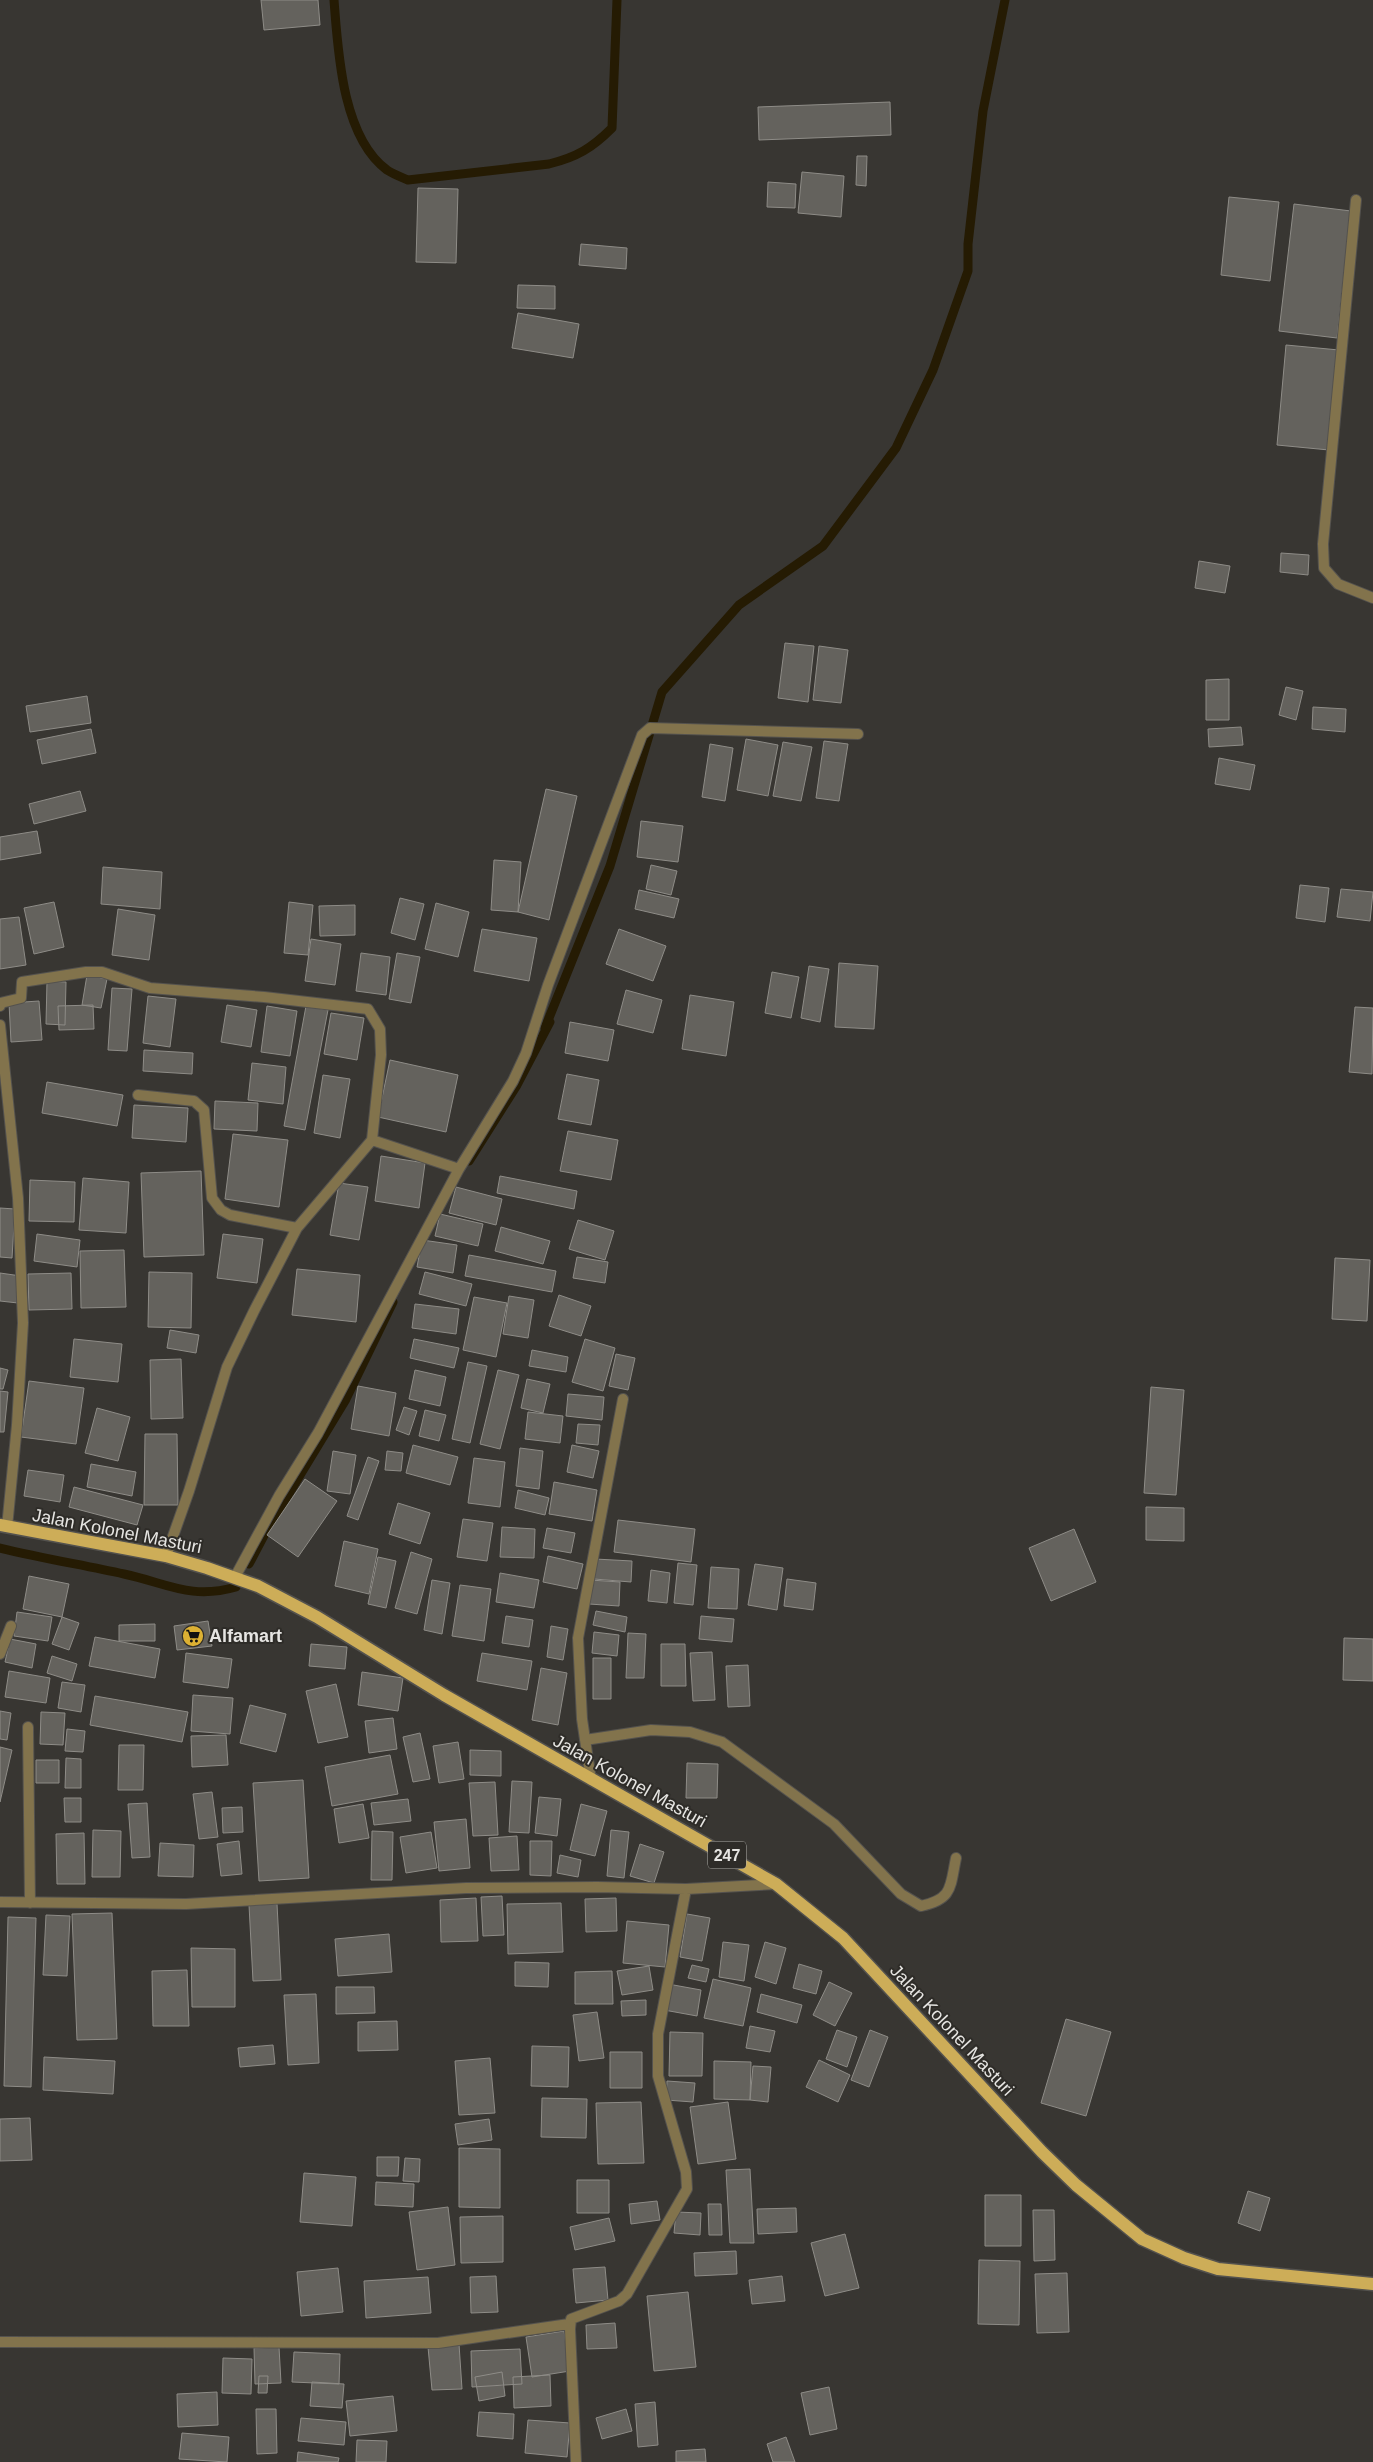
<svg xmlns="http://www.w3.org/2000/svg" width="1373" height="2462" font-family="Helvetica,sans-serif">
<rect width="100%" height="100%" fill="#383632"/>
<g fill="none" stroke-linecap="round" stroke-linejoin="round">
<path stroke="#251b03" stroke-width="9" d="M334,0c4,51 8,137 53,170 6,4 14,7 21,10l141,-16c28,-7 43,-16 63,-36l5,-128
M469,1161l48,-76 33,-63 -5,6 65,-162 52,-174 77,-87 84,-59 73,-98 37,-78 35,-99v-27l15,-133 22,-111
M0,1548c41,10 83,17 124,26 43,9 66,26 112,13
M249,1564l19,-36 77,-127 48,-99"/>
</g>
<path fill="#64625d" stroke="#8e8c87" d="M261,0h57l2,25 -56,5z
M890,102l1,33 -132,5 -1,-33z
M857,156h10l-1,30 -10,-1z
M802,172l42,4 -3,41 -43,-4z
M768,182l28,2 -1,24 -28,-1z
M418,188l40,1 -2,74 -40,-1z
M1229,197l50,5 -9,79 -49,-6z
M1294,204l57,7 -14,127 -58,-7z
M581,244l46,4 -1,21 -47,-4z
M518,285l37,1v23l-38,-1z
M518,313l61,11 -6,34 -61,-10z
M1286,345l53,5 -10,100 -52,-5z
M1281,553l28,2 -1,20 -28,-3z
M1199,561l31,5 -5,27 -30,-5z
M785,643l29,3 -6,56 -30,-4z
M819,646l29,4 -7,53 -28,-3z
M1229,679v41h-23v-40z
M1286,687l17,4 -7,29 -17,-5z
M87,696l4,27 -61,9 -4,-26z
M1313,707l33,2 -1,23 -33,-3z
M1241,727l2,18 -34,2 -1,-18z
M91,729l5,24 -54,11 -5,-24z
M746,739l32,6 -10,51 -31,-6z
M824,741l24,3 -9,57 -23,-3z
M783,742l29,5 -11,54 -28,-5z
M710,744l23,4 -8,53 -23,-4z
M1219,758l36,7 -5,25 -35,-6z
M546,789l31,7 -28,124 -31,-8z
M80,791l6,20 -52,13 -5,-20z
M641,821l42,5 -5,36 -41,-5z
M37,831l4,22 -41,7v-23z
M494,860l27,2 -3,50 -27,-2z
M651,865l26,6 -6,24 -25,-6z
M103,867l59,5 -2,37 -59,-5z
M1300,885l29,3 -4,34 -29,-4z
M1341,889l32,3 -3,29 -33,-4z
M639,890l40,9 -5,19 -39,-9z
M400,898l24,6 -9,36 -24,-7z
M54,902l10,45 -30,7 -10,-46z
M289,902l24,3 -5,50 -24,-2z
M436,903l33,9 -11,45 -33,-8z
M355,905v30l-35,1 -1,-30z
M118,909l37,6 -6,45 -37,-5z
M19,917l7,48 -26,4v-50z
M482,929l55,9 -8,43 -55,-10z
M619,929l47,17 -13,35 -47,-17z
M311,939l30,5 -6,41 -30,-4z
M361,953l29,4 -4,38 -30,-4z
M397,953l23,4 -9,46 -22,-4z
M839,963l39,3 -4,63 -39,-2z
M809,966l20,3 -9,53 -19,-4z
M772,972l27,5 -8,41 -26,-5z
M87,975l20,4 -6,29 -19,-3z
M47,981l19,1 -1,43 -19,-1z
M112,988l20,1 -5,62 -19,-1z
M626,990l36,10 -9,33 -36,-9z
M690,995l44,7 -8,54 -44,-7z
M148,996l28,3 -6,48 -27,-4z
M39,1001l3,39 -31,2 -2,-39z
M93,1005l1,24 -35,1 -1,-24z
M227,1005l30,5 -6,37 -30,-5z
M267,1006l30,5 -7,45 -29,-4z
M306,1006l22,4 -23,120 -21,-4z
M1355,1007l18,1 -1,66 -23,-2z
M331,1013l33,5 -7,42 -33,-6z
M570,1022l44,8 -6,31 -43,-8z
M144,1050l49,3 -1,21 -49,-3z
M390,1060l68,15 -12,57 -68,-15z
M252,1063l34,4 -3,37 -35,-4z
M567,1074l32,6 -8,45 -33,-6z
M323,1075l27,4 -10,59 -26,-5z
M47,1082l76,13 -6,31 -75,-13z
M215,1101l43,2 -1,28 -43,-2z
M134,1105l54,3 -2,34 -54,-4z
M568,1131l50,9 -7,40 -51,-9z
M233,1134l55,6 -9,67 -54,-8z
M381,1156l44,7 -6,45 -44,-7z
M201,1171l3,84 -60,2 -3,-84z
M500,1176l77,15 -3,18 -77,-16z
M83,1178l46,4 -3,51 -47,-3z
M30,1180l45,2 -1,40 -45,-1z
M339,1183l29,4 -9,53 -29,-5z
M456,1187l46,12 -6,26 -47,-12z
M0,1208l15,1 -3,49 -12,-1z
M440,1214l43,10 -5,22 -43,-10z
M578,1220l36,11 -9,29 -36,-11z
M501,1227l49,14 -7,23 -48,-13z
M37,1234l43,6 -3,27 -43,-6z
M223,1234l40,5 -6,44 -40,-5z
M422,1240l35,5 -4,28 -36,-6z
M124,1250l2,57 -45,1 -1,-57z
M469,1255l87,16 -4,21 -87,-16z
M577,1257l31,5 -3,21 -32,-5z
M1335,1258l35,2 -3,61 -35,-2z
M297,1269l63,6 -4,47 -64,-7z
M149,1272l43,1 -1,55 -43,-1z
M425,1272l47,12 -6,22 -47,-12z
M0,1273l21,3 -3,27 -18,-2z
M71,1273l1,36 -43,1 -1,-36z
M559,1295l32,11 -10,30 -32,-10z
M509,1296l25,4 -6,38 -25,-4z
M474,1297l33,6 -11,54 -33,-7z
M415,1304l44,5 -3,25 -44,-6z
M170,1330l29,5 -3,18 -29,-5z
M74,1339l48,5 -4,38 -48,-5z
M414,1339l45,9 -5,20 -44,-10z
M585,1339l30,9 -12,43 -31,-9z
M532,1350l36,7 -2,15 -37,-6z
M616,1354l19,4 -7,32 -19,-4z
M181,1359l2,59 -32,1 -1,-59z
M468,1362l19,4 -17,77 -18,-4z
M0,1368l8,2 -5,19h-3z
M415,1370l31,7 -6,29 -31,-7z
M498,1370l21,5 -19,74 -20,-5z
M527,1379l23,5 -7,29 -22,-5z
M29,1381l55,7 -8,56 -55,-7z
M358,1386l38,7 -7,43 -38,-7z
M1151,1387l33,3 -8,105 -32,-2z
M0,1391l8,1 -4,40h-4z
M568,1394l36,3 -2,23 -36,-4z
M404,1407l13,4 -8,24 -13,-5z
M97,1408l33,9 -12,44 -33,-8z
M425,1410l21,5 -7,26 -20,-5z
M528,1412l35,4 -3,27 -35,-4z
M578,1424l22,1 -2,20 -22,-2z
M145,1434h32l1,71h-34z
M413,1445l45,12 -8,28 -44,-12z
M572,1445l27,6 -6,27 -26,-6z
M520,1448l23,3 -4,38 -23,-3z
M333,1451l23,4 -6,39 -23,-3z
M387,1451l16,2 -2,18 -16,-1z
M368,1457l11,4 -21,59 -11,-4z
M474,1458l31,4 -5,45 -32,-4z
M91,1464l45,8 -4,24 -45,-9z
M28,1470l36,5 -4,27 -36,-6z
M305,1479l32,22 -39,56 -31,-22z
M554,1482l43,8 -5,31 -43,-7z
M74,1487l69,18 -6,20 -68,-18z
M518,1490l31,8 -4,17 -30,-7z
M398,1503l32,10 -10,31 -31,-10z
M1146,1507l38,1v33l-38,-1z
M463,1519l30,4 -6,38 -30,-4z
M618,1520l77,9 -4,33 -77,-10z
M502,1527l33,2 -1,29 -34,-1z
M547,1528l28,5 -4,20 -28,-5z
M1074,1529l22,53 -45,19 -22,-53z
M344,1541l34,8 -9,45 -34,-8z
M411,1552l21,7 -15,55 -22,-6z
M548,1556l35,8 -6,25 -34,-7z
M378,1557l18,4 -10,47 -18,-4z
M595,1559l37,2 -1,21 -37,-3z
M678,1563l19,2 -4,40 -19,-2z
M755,1564l28,4 -6,42 -29,-5z
M711,1567l28,2 -2,40 -29,-1z
M651,1570l19,3 -3,30 -19,-2z
M500,1573l39,7 -5,28 -38,-6z
M29,1576l40,8 -7,33 -39,-8z
M787,1579l29,4 -3,27 -29,-4z
M432,1580l18,3 -8,51 -18,-4z
M590,1580l30,2 -1,24 -30,-2z
M460,1585l31,4 -7,52 -32,-5z
M596,1611l31,6 -2,15 -32,-7z
M17,1612l35,5 -4,24 -34,-5z
M506,1616l27,4 -4,27 -27,-4z
M701,1616l33,3 -2,23 -33,-3z
M62,1617l17,6 -10,27 -17,-6z
M208,1621l4,25 -35,4 -3,-24z
M155,1624v17h-36v-16z
M551,1626l17,3 -5,31 -16,-3z
M594,1632l25,3 -2,21 -25,-3z
M628,1633l18,1 -2,44h-18z
M95,1637l65,12 -5,29 -66,-12z
M1344,1638l29,1v42l-30,-1z
M10,1639l26,5 -4,24 -27,-6z
M311,1644l36,3 -2,22 -36,-3z
M661,1644h24l1,42h-25z
M712,1652l3,48 -22,1 -3,-48z
M186,1653l46,6 -4,29 -45,-6z
M482,1653l50,8 -5,29 -50,-9z
M52,1656l25,8 -5,17 -25,-8z
M593,1658h18v41h-18z
M748,1665l2,41 -22,1 -2,-41z
M541,1668l26,5 -9,52 -26,-5z
M9,1671l41,7 -4,25 -41,-6z
M362,1672l41,6 -5,33 -40,-6z
M62,1682l23,3 -4,27 -23,-4z
M336,1684l12,53 -30,6 -12,-52z
M193,1695l40,3 -3,36 -39,-3z
M95,1696l93,16 -6,30 -92,-17z
M250,1705l36,9 -10,38 -36,-9z
M0,1711l11,2 -4,27 -7,-1z
M41,1712l24,1 -2,32 -23,-1z
M393,1718l4,31 -28,4 -4,-32z
M67,1729l18,2 -2,21 -18,-1z
M420,1733l10,46 -17,3 -10,-45z
M226,1735l2,30 -36,2 -1,-31z
M458,1742l6,37 -25,4 -6,-37z
M119,1745h25l-1,45h-25z
M0,1747l12,3 -12,52z
M470,1750l31,1v25l-31,-1z
M390,1755l8,39 -66,12 -7,-39z
M66,1758l15,1v29h-16z
M36,1760h23v23h-23z
M687,1763l31,1 -1,34h-31z
M303,1780l6,98 -50,3 -6,-98z
M512,1781l20,1 -3,51 -20,-1z
M495,1782l3,53 -25,1 -4,-53z
M212,1792l6,45 -19,2 -6,-45z
M539,1797l22,2 -4,37 -22,-3z
M64,1798h17v24h-16z
M408,1799l3,22 -37,4 -3,-22z
M147,1803l3,54 -18,1 -4,-54z
M363,1804l6,34 -30,5 -5,-34z
M581,1804l26,7 -12,45 -25,-6z
M242,1807l1,25 -20,1 -1,-25z
M466,1819l4,49 -31,3 -5,-49z
M93,1830l28,1 -1,46h-28z
M611,1830l18,2 -5,46 -17,-2z
M372,1831l21,1 -1,48h-21z
M431,1832l6,36 -31,5 -6,-36z
M84,1833l1,51h-28l-1,-50z
M517,1836l2,34 -28,1 -2,-33z
M239,1841l3,33 -21,2 -4,-32z
M530,1841h22l-1,35 -21,-1z
M160,1843l34,2 -1,32 -35,-1z
M640,1844l24,8 -10,31 -24,-7z
M560,1855l21,5 -3,17 -21,-4z
M502,1896l2,39 -21,1 -2,-39z
M476,1898l2,43 -37,1 -1,-42z
M616,1898l1,33 -31,1 -1,-33z
M561,1903l2,49 -55,2 -1,-50z
M277,1904l4,76 -28,1 -4,-76z
M112,1913l5,126 -40,1 -5,-126z
M687,1914l23,4 -8,43 -22,-4z
M46,1915l24,1 -3,60 -24,-1z
M8,1917l28,1 -5,169 -27,-1z
M627,1921l42,4 -4,42 -42,-4z
M389,1934l3,38 -54,4 -3,-37z
M723,1942l26,3 -5,36 -25,-4z
M765,1942l21,6 -10,36 -21,-7z
M191,1948l44,1v58h-43z
M515,1962l34,1 -1,24 -33,-1z
M799,1964l23,7 -6,23 -23,-6z
M692,1965l17,4 -3,13 -18,-4z
M649,1966l4,24 -31,5 -5,-24z
M187,1970l2,56h-36l-1,-55z
M612,1971l1,33h-38v-32z
M713,1979l38,9 -8,38 -39,-8z
M829,1982l23,11 -17,33 -22,-11z
M668,1984l33,6 -4,26 -33,-6z
M336,1987h38l1,26 -39,1z
M316,1994l3,69 -31,2 -4,-70z
M761,1994l41,11 -5,18 -40,-11z
M646,2000v15l-24,1 -1,-15z
M597,2012l7,46 -25,3 -6,-46z
M1066,2019l45,13 -25,84 -45,-13z
M397,2021l1,29 -40,1v-29z
M750,2026l25,5 -5,21 -24,-4z
M837,2030l20,7 -10,30 -21,-8z
M870,2030l18,7 -19,50 -18,-7z
M670,2032l33,1 -1,43h-33z
M273,2045l2,19 -35,3 -2,-19z
M532,2046l37,1 -1,40 -37,-1z
M610,2052h32v36h-32z
M44,2057l71,4 -2,33 -70,-4z
M490,2058l5,55 -36,2 -4,-54z
M819,2060l31,15 -12,27 -32,-15z
M714,2061l37,1 -1,38 -36,-1z
M753,2066l18,1 -3,35 -18,-2z
M667,2081l28,2 -2,19 -27,-2z
M542,2098l45,1 -1,39 -45,-1z
M641,2102l3,61 -46,1 -2,-61z
M728,2102l8,57 -38,5 -8,-57z
M30,2118l2,42 -32,1v-42z
M489,2119l3,21 -34,5 -3,-21z
M459,2148l41,1v59l-41,-1z
M377,2157h22l-1,19h-21z
M405,2158l15,1 -1,23 -16,-1z
M750,2169l4,74h-24l-4,-73z
M304,2173l52,4 -4,49 -52,-4z
M577,2180h32v33h-32z
M376,2182l38,2 -1,23 -38,-2z
M1248,2191l22,7 -10,33 -22,-8z
M985,2195h36v51h-36z
M657,2201l3,19 -29,4 -2,-20z
M708,2204h13l1,31h-13z
M448,2207l7,58 -38,5 -8,-58z
M796,2208l1,24 -39,2 -1,-25z
M1033,2210h21l1,50 -21,1z
M676,2212l25,1 -1,22 -26,-2z
M503,2216v46l-42,1 -1,-46z
M609,2218l6,23 -40,9 -5,-23z
M845,2234l14,54 -34,8 -14,-53z
M736,2251l1,23 -42,2 -1,-23z
M979,2260l41,1 -1,64 -41,-1z
M605,2267l3,33 -32,3 -3,-34z
M338,2268l5,44 -42,4 -4,-44z
M1067,2273l2,59 -32,1 -2,-59z
M496,2276l2,36 -27,1 -1,-36z
M782,2276l3,25 -33,3 -3,-24z
M428,2277l3,36 -65,5 -2,-37z
M688,2292l8,75 -42,4 -7,-75z
M615,2323l2,25 -30,1 -1,-24z
M564,2331l6,40 -38,6 -6,-40z
M459,2344l3,45 -30,1 -4,-43z
M279,2347l2,36 -26,1 -1,-36z
M520,2349l2,35 -50,3 -1,-36z
M294,2352l46,2 -1,30 -47,-2z
M223,2358l29,1 -1,35 -29,-1z
M502,2372l3,24 -26,5 -4,-24z
M550,2375l1,31 -37,2 -1,-31z
M259,2376h9l-1,17h-9z
M312,2382l32,2 -2,24 -32,-2z
M829,2387l8,42 -27,6 -9,-42z
M217,2392l1,33 -40,2 -1,-33z
M393,2396l4,35 -47,5 -4,-35z
M655,2402l3,43 -20,2 -3,-43z
M256,2409h20l1,44 -20,1z
M626,2409l6,22 -30,8 -6,-21z
M479,2412l35,2 -1,25 -36,-3z
M301,2418l45,4 -2,23 -46,-4z
M528,2420l42,3 -3,34 -42,-4z
M182,2433l47,4 -2,25 -48,-3z
M786,2437l9,25h-22l-6,-18z
M357,2440l30,1 -1,21h-30z
M705,2449l1,13h-30v-11z
M298,2452l41,6 -1,4h-41z"/>
<g fill="none" stroke-linecap="round" stroke-linejoin="round">
<g stroke="#54524e" stroke-width="12">
<path id="street" d="M1356,200l-33,344 1,24 14,16 35,14
M0,1006l1,-3 20,-5 1,-16 64,-10h16l48,16 114,9 104,12 12,20 1,26 -9,85 87,29
M0,1025l18,173 5,125 -6,102 -10,102
M138,1095l56,6 10,9 8,88 9,12 9,5 67,13
M166,1556l23,-65 38,-124 27,-56 43,-83 75,-88
M235,1577l44,-81 39,-63 141,-264 54,-88 13,-28 22,-68 94,-250 8,-7 208,6
M0,1654l11,-28
M28,1727l2,176
M585,1740l66,-10 39,2 32,10 112,82 67,70 20,12c32,-7 29,-19 35,-48
M591,1780l-9,-61 -4,-81 45,-239
M0,1902l186,2 280,-16 131,-1 89,2 90,-5
M0,2342l438,1 131,-19
M576,2462l-6,-133 1,-10 48,-18 8,-7 60,-105 -1,-17 -28,-96v-42l28,-145"/>
</g>
<g stroke="#54524e" stroke-width="15">
<path id="primary" d="M0,1525l166,31 41,12 51,18 59,31 127,78 332,189 67,54 199,214 34,33 66,54 42,19 34,11 155,15"/>
</g>
<use href="#street" stroke="#82734c" stroke-width="10"/>
<use href="#primary" stroke="#cdad58" stroke-width="12"/>
</g>
<defs>
<g id="supermarket-disc" transform="scale(1.125)"><circle r="9.5" fill="#ddb133" stroke="#2e2c28"/><path d="M-6-5.5h2.5l.6 2H6L4.5 2H-2.5L-4.4-4H-6ZM-1.5 3.2a1.3 1.3 0 1 0 .1 0ZM3 3.2a1.3 1.3 0 1 0 .1 0Z" fill="#111"/></g>
</defs>
<g fill-rule="evenodd">
<use href="#supermarket-disc" x="193" y="1636"/>
</g>
<g text-anchor="middle" dominant-baseline="central" stroke-width="4" stroke-linejoin="round" paint-order="stroke">
<rect fill="#2e2c28" stroke="#afaeaa" stroke-width="1" x="708" y="1841.5" width="38" height="27" rx="4"/>
<g font-size="16" font-weight="bold" fill="#e6e5e2">
<text x="727" y="1855">247</text>
</g>
<g font-size="18" fill="#e6e5e2" stroke="#2e2c28">
<text transform="translate(117 1531) rotate(11)">Jalan Kolonel Masturi</text>
<text transform="translate(630 1781) rotate(29)">Jalan Kolonel Masturi</text>
<text transform="translate(952 2030) rotate(47)">Jalan Kolonel Masturi</text>
</g>
<g font-size="18" font-weight="bold" fill="#e6e5e2" stroke="#2e2c28" text-anchor="start">
<text x="209" y="1636">Alfamart</text>
</g>
</g>
</svg>
